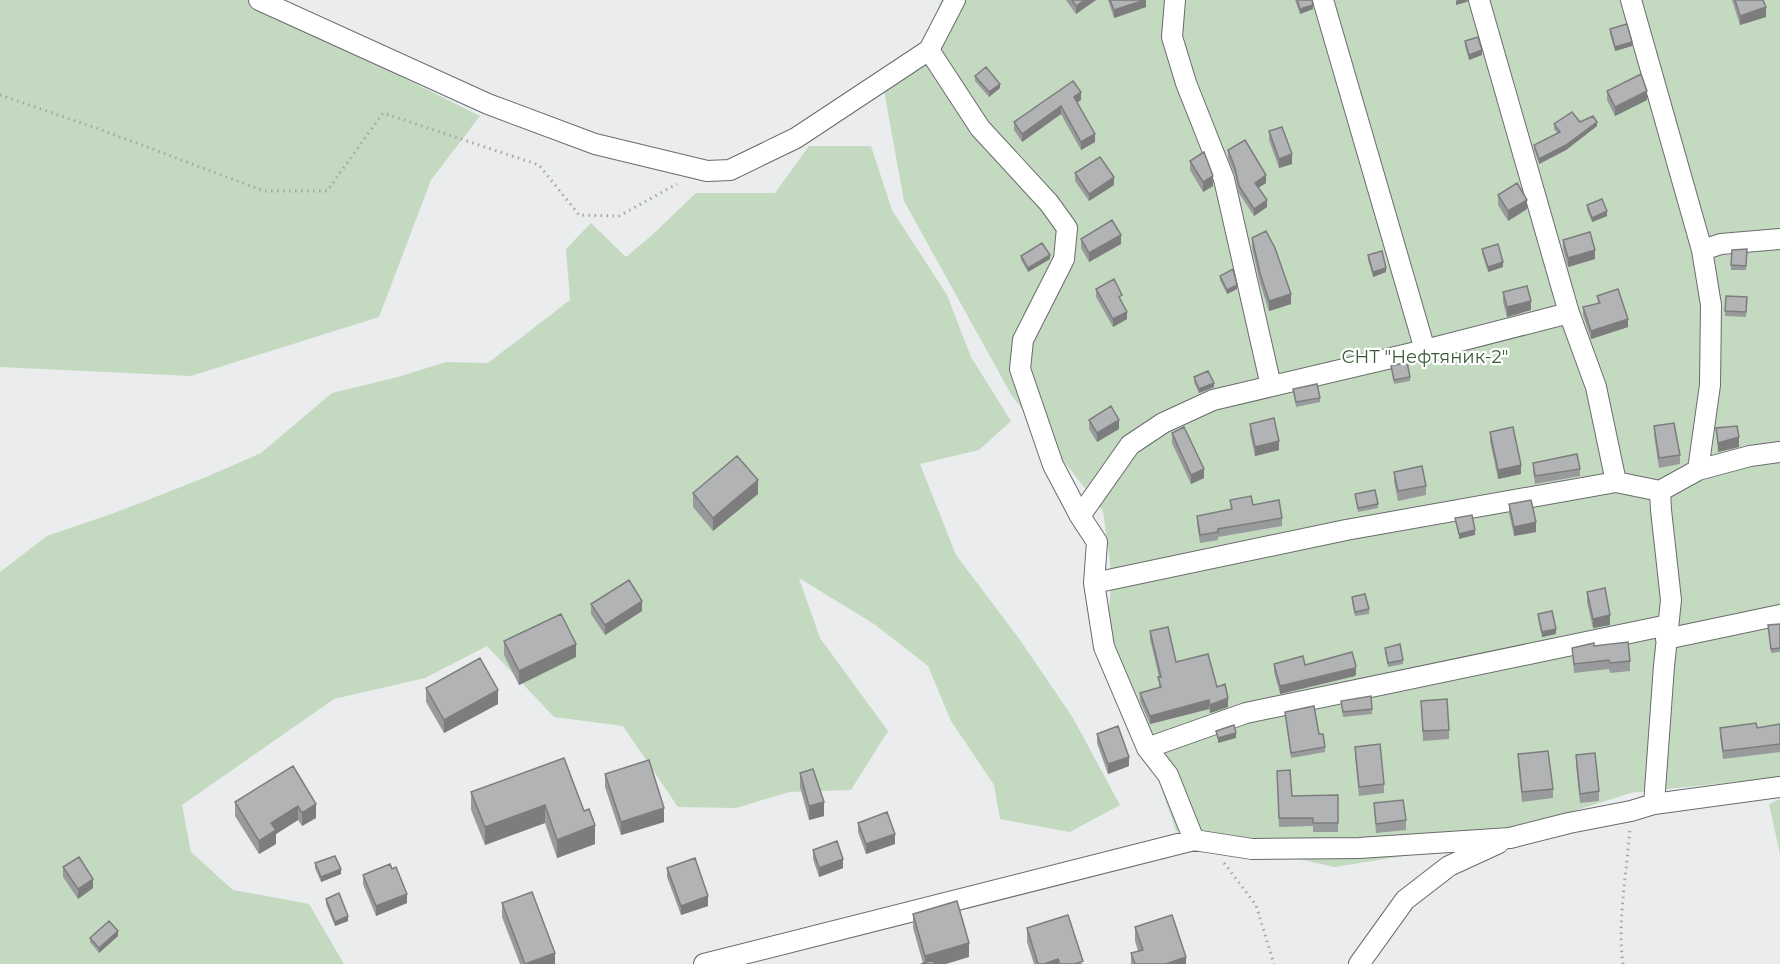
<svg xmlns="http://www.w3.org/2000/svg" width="1780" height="964" font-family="Montserrat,sans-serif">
<rect width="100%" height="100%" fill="#eaeced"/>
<path fill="#c3dac0" d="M0,0h248l232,116 -49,64 -52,137 -188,59 -191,-9z
M941,0h839v777l-149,16 -176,55 -121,19 -158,-36 -69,-201 5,-53 -9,-66 -91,-115 -108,-195 -23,-127 46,-35z
M809,146h62l21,64 55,85 24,62 40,64 -32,29 -59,14 36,91 64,85 53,78 47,87 -50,27 -70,-13 -6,-34 -43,-64 -23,-55 -54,-42 -75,-46 21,60 68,93 -37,59 -62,2 -53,16 -58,-1 -55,-81 -69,-9 -67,-71 -62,32 -91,21 -152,106 9,47 42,38 76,14 35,60h-344v-392l47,-36 67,-23 90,-35 57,-25 71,-60 66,-16 48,-15 42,1 82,-63 -4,-51 25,-26 35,34 25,-21 45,-43h79z
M1780,799v55l-11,-50z"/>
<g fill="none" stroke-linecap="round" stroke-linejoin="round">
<g stroke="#6a6b6c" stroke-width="22">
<path id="minor" d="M259,0l229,104 107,40 112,27 23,-1 66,-32 133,-88 26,-50
M1175,0l-3,37 14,46 38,96 47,207
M1323,0l102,350
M1479,0l90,313 27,74 20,95
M1631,0l71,250
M929,50l51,78 69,75 18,25 -3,31 -41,81 -3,29 33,96 27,51 17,26 -3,41 10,64 43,101 21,27 26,65 58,9 107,-1 151,-10 59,-15 62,-12 23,-7 126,-17
M1698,470l12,-85 1,-80 -9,-55 19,-6 59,-5
M1080,516l50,-71 33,-22 50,-23 212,-50 144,-37
M1094,583l252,-53 270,-48 44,9 38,-21 52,-14 30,-4
M1666,639l114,-24
M1147,748l99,-35 422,-88
M1654,804l10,-138 7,-66 -10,-90 -1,-19
M704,964l490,-124
M1359,964l46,-64 44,-34 50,-23"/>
</g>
<path stroke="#a5a7a7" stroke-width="3" stroke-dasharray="1.5 4.5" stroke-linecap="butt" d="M0,95l99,34 165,62h63l56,-78 156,52 40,50 40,1 58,-32
M1224,863l32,42 18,59
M1623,964c-6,-43 4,-92 7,-136"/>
<use href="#minor" stroke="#fff" stroke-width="20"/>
</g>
<path fill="#999a9b" d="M1066,0h30l-20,14z
M1108,0h38v7l-32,11z
M1295,0h17l1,9 -13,5z
M1732,0h31l3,17 -26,8z
M1610,29l22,17 -17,5 -5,-17z
M1465,41l17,14 -13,5 -4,-14z
M975,76l25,12 -11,9 -14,-16z
M1607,91l40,9 -32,16 -8,-16z
M1081,100l-4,3 18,39 -14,8 -20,-36 -39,28 -8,-12v-8z
M1580,122l17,4 -31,24 -27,14 -5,-15v-4l23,-12 -3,-4v-5z
M1269,131l23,33 -13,4 -10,-28z
M1228,150l38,33 -8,5 9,19 -13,9 -15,-23 -4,-18 -7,-17z
M1190,161l23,25 -10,6 -13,-22z
M1075,173l39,12 -25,16 -14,-20z
M1498,195l29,14 -19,12 -10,-16z
M1587,205l20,11 -15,6 -5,-12z
M1252,238l39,66 -22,7 -9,-28 -8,-35z
M1081,239l40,5 -32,18 -8,-14z
M1563,240l32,19 -27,8 -5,-18z
M1482,249l21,18 -15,5 -6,-19z
M1747,249l-1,21h-15v-5z
M1368,255l18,17 -13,5 -5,-17z
M1021,256l29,3 -22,13 -7,-12z
M1220,276l17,13 -10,5 -7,-14z
M1096,289l26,14 5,16 -14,8 -17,-30z
M1503,292l28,18 -24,7 -4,-15z
M1597,296l31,31 -37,12 -8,-24v-8l15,-3z
M1726,296l21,1 -1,20 -21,-1z
M1391,366l19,11v4l-16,3z
M1194,377l20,10 -15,6 -5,-11z
M1293,389l27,9v4l-24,5z
M1089,420l30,9 -22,13 -8,-13z
M1250,424l29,26 -24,6 -5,-23z
M1654,426l26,29v9l-21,4 -5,-33z
M1716,428l23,19 -21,5z
M1490,432l31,42 -23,5 -8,-38z
M1172,433l32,45 -13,6 -19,-41z
M1533,463l47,6v7l-45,8 -2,-13z
M1394,472l32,14v9l-28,6 -4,-20z
M693,493l65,1 -45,37 -20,-24z
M1355,494l23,10v4l-20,4z
M1230,500l23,5 29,13v8l-64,11v3l-18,3 -3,-19v-8l34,-7z
M1509,504l27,28 -22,4 -5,-23z
M1587,592l23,33 -17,3 -6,-26z
M1352,597l17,12v5l-14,2 -3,-14z
M591,604l51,7 -37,24 -14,-21z
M1538,614l18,20 -14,3 -4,-18z
M1780,624v28l-9,1 -3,-28z
M1150,631l26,31 41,25 11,20 -18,6 -1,-4 -59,15 -10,-23v-8l19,-6v-10l-9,-38z
M504,641l72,16 -57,28 -15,-30z
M1594,646l36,15v10l-20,2 -1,-4 -35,4 -2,-25z
M1385,648l18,12v4l-15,3 -3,-15z
M1274,664l31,1 51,9 -1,2 -75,18 -6,-22z
M426,688l72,16 -54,29 -18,-31z
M1341,701l31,8v5l-29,3z
M1421,701l28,29v9l-26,2z
M1285,712l40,35v5l-34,6z
M1780,724v28l-57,7 -3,-23v-8h37z
M1097,734l32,32 -21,8 -11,-31z
M1355,747l29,37v9l-25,3 -4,-40z
M1518,754l35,35v9l-31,4 -4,-39z
M1576,755l23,36v10l-19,2 -4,-39z
M564,758l31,86 -38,14 -12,-35 -60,22 -14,-35v-18z
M293,766l23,52 -14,8 -4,-6 -22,14v10l-17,10 -24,-38v-14z
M1277,771l15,25 46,-1v37h-25v-6l-34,1z
M800,773l24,43 -15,4 -9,-33z
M605,774l59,48 -43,13 -16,-48z
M1374,803l32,17v10l-30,3z
M858,823l37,21 -29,10 -8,-22z
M813,850l30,18 -24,9 -6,-18z
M315,863l26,11 -20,8 -6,-14z
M63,867l30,21 -15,11 -15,-22z
M667,868l41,38 -27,9 -14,-38z
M363,875l44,28 -31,13 -13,-32z
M326,899l22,22 -13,5 -9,-22z
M502,903l53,61h-35l-18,-47z
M913,914l56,43 -46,6 -10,-35z
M1135,927l51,37h-55v-11l7,-2 -3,-10z
M1027,928l56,36h-49l-7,-22z
M118,936l-19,17 -9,-11v-4z"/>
<path fill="#7d7d7e" d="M1085,0h11l-20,14v-8z
M1146,0v7l-32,11v-8z
M1457,0h11l-1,2 -11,3v-4z
M1313,5v4l-13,5v-5z
M1766,7v10l-26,8v-9z
M1632,42v4l-17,5v-4z
M1482,50v5l-13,5v-5z
M1000,84v4l-11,9v-5z
M1647,91v9l-32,16v-9z
M1081,92v8l-7,5v-8z
M1061,106v8l-39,28v-8z
M1597,122v4l-31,24 -27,14v-5z
M1095,134v8l-14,8v-8z
M1292,154v10l-13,4v-9z
M1266,175v8l-11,7v-7z
M1213,176v10l-10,6v-10z
M1114,177v8l-25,16v-7z
M1267,200v7l-13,9v-7z
M1527,200v9l-19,12v-10z
M1607,211v5l-15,6v-4z
M1121,235v9l-32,18v-9z
M1595,250v9l-27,8v-9z
M1050,255v4l-22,13v-4z
M1503,262v5l-15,5v-5z
M1386,268v4l-13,5v-5z
M1237,285v4l-10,5v-4z
M1291,294v10l-22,7v-10z
M1531,301v9l-24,7v-10z
M1127,312v7l-14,8v-8z
M1628,319v8l-37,12v-8z
M1214,383v4l-15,6v-4z
M1119,420v9l-22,13v-9z
M1739,437v10l-21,5v-9z
M1279,441v9l-24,6v-9z
M1521,465v9l-23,5v-9z
M1204,469v9l-13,6v-9z
M758,480v14l-45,37v-13z
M1536,522v10l-22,4v-9z
M1475,530v5l-16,4v-5z
M642,601v10l-37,24v-10z
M1610,615v10l-17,3v-9z
M1556,629v5l-14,3v-5z
M576,644v13l-57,28v-14z
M1356,666v8l-1,2 -75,18v-8z
M498,690v14l-54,29v-13z
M1228,698v9l-18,6v-8z
M1209,700v9l-59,15v-8z
M1236,733v5l-18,5v-5z
M1129,757v9l-21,8v-10z
M824,802v14l-15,4v-14z
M316,804v14l-14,8v-13z
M545,805v18l-60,22v-18z
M298,806v14l-22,14v10l-17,10v-13l12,-18z
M664,808v14l-43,13v-13z
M595,825v19l-38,14v-18z
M895,834v10l-29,10v-10z
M843,859v9l-24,9v-9z
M341,869v5l-20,8v-5z
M93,879v9l-15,11v-10z
M407,894v9l-31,13v-10z
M708,896v10l-27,9v-9z
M348,916v5l-13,5v-4z
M118,931v5l-19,17v-5z
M969,943v14l-23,7h-21v-8z
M555,953v11h-29z
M1186,957v7h-20z
M1058,959v5h-14z"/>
<path fill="#b2b3b4" stroke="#7d7d7e" stroke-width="1.5" d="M1072,0h13l-9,6z
M1110,0h35l-31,10z
M1297,0h15l1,5 -13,4z
M1735,0h28l3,7 -26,9z
M1627,24l5,18 -17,5 -5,-18z
M1478,37l4,13 -13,5 -4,-14z
M986,67l14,17 -11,8 -14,-16z
M1641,74l6,17 -32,16 -8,-16z
M1073,81l8,11 -7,5 21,37 -14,8 -20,-36 -39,28 -8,-12z
M1572,112l8,10 13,-6 4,6 -31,23 -27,14 -5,-14 26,-13 -6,-8z
M1282,127l10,27 -13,5 -10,-28z
M1245,140l21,35 -11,8 12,17 -13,9 -15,-23 -4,-18 -7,-18z
M1204,152l9,24 -10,6 -13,-21z
M1100,157l14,20 -25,17 -14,-21z
M1517,183l10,17 -19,11 -10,-16z
M1602,199l5,12 -15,7 -5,-13z
M1112,220l9,15 -32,18 -8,-14z
M1266,231l9,17 16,46 -22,7 -9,-28 -8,-35z
M1590,232l5,18 -27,8 -5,-18z
M1042,243l8,12 -22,13 -7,-12z
M1498,244l5,18 -15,5 -6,-18z
M1747,249l-1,17 -15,-1 1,-15z
M1382,251l4,17 -13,4 -5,-17z
M1233,269l4,16 -10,5 -7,-14z
M1114,279l8,16 -3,2 8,15 -14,7 -17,-30z
M1527,286l4,15 -24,6 -4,-15z
M1618,289l10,30 -37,12 -8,-24 17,-4 -3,-7z
M1726,296l21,1 -1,15 -21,-1z
M1407,362l3,15 -16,3 -3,-14z
M1208,371l6,12 -15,6 -5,-12z
M1317,384l3,14 -24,4 -3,-13z
M1111,406l8,14 -22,13 -8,-13z
M1274,418l5,23 -24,6 -5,-23z
M1674,423l6,32 -21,3 -5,-32z
M1737,426l2,11 -21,6 -2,-15z
M1184,427l20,42 -13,6 -19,-42z
M1513,427l8,38 -23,5 -8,-38z
M1577,454l3,15 -45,7 -2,-13z
M737,456l21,24 -45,38 -20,-25z
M1422,466l4,20 -28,5 -4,-19z
M1375,490l3,14 -20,4 -3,-14z
M1251,496l2,9 26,-5 3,18 -64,11v3l-18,3 -3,-19 35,-7 -2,-9z
M1531,500l5,22 -22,5 -5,-23z
M1472,515l3,15 -16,4 -4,-16z
M629,580l13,21 -37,24 -14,-21z
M1605,588l5,27 -17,4 -6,-27z
M1365,594l4,15 -14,3 -3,-15z
M1552,611l4,18 -14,3 -4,-18z
M561,614l15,30 -57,27 -15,-30z
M1780,624v24l-9,1 -3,-24z
M1168,627l8,35 32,-8 9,33 8,-3 3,14 -18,7 -1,-5 -59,16 -10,-23 21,-6 -3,-10h3l-11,-46z
M1628,642l2,19 -20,2 -1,-3 -35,4 -2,-16 22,-5v3z
M1400,644l3,16 -15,3 -3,-15z
M1352,652l4,14 -1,2 -75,18 -6,-22 29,-8 2,9z
M480,658l18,32 -54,30 -18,-32z
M1371,696l1,13 -29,3 -2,-11z
M1447,699l2,31 -26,1 -2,-30z
M1314,706l5,28h4l2,13 -34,6 -6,-41z
M1756,723l1,5 23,-4v20l-57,7 -3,-23z
M1234,725l2,8 -18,5 -2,-7z
M1118,726l11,31 -21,7 -11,-30z
M1380,744l4,40 -25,3 -4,-40z
M1548,751l5,38 -31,3 -4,-38z
M1595,753l4,38 -19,3 -4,-39z
M564,758l20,53 5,-2 6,16 -38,15 -12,-35 -60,22 -14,-35z
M649,760l15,48 -43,14 -16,-48z
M293,766l23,38 -14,9 -4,-7 -27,17 5,7 -17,11 -24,-39z
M813,769l11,33 -15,4 -9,-33z
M1290,770l2,26 46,-1v28h-25v-5h-34l-2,-47z
M1403,800l3,20 -30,4 -2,-21z
M887,812l8,22 -29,10 -8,-21z
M837,841l6,18 -24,9 -6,-18z
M335,856l6,13 -20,8 -6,-14z
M79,857l14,22 -15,10 -15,-22z
M695,858l13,38 -27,10 -14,-38z
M390,864l2,5 4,-2 11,27 -31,12 -13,-31z
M532,892l23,61 -30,11 -23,-61z
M339,893l9,23 -13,6 -9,-23z
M957,901l12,42 -44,13 -12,-42z
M1068,915l15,46 -8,3h-15l-2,-5 -14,5h-6l-11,-36z
M1172,915l14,42 -20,7h-31l-4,-11 12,-3 -8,-23z
M109,921l9,10 -19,17 -9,-10z
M933,960l1,4h-13z"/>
<g text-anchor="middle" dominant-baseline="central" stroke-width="4.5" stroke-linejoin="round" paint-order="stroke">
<g font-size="18" fill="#395c35" stroke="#fff">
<text x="1425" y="357">СНТ "Нефтяник-2"</text>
</g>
</g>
</svg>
